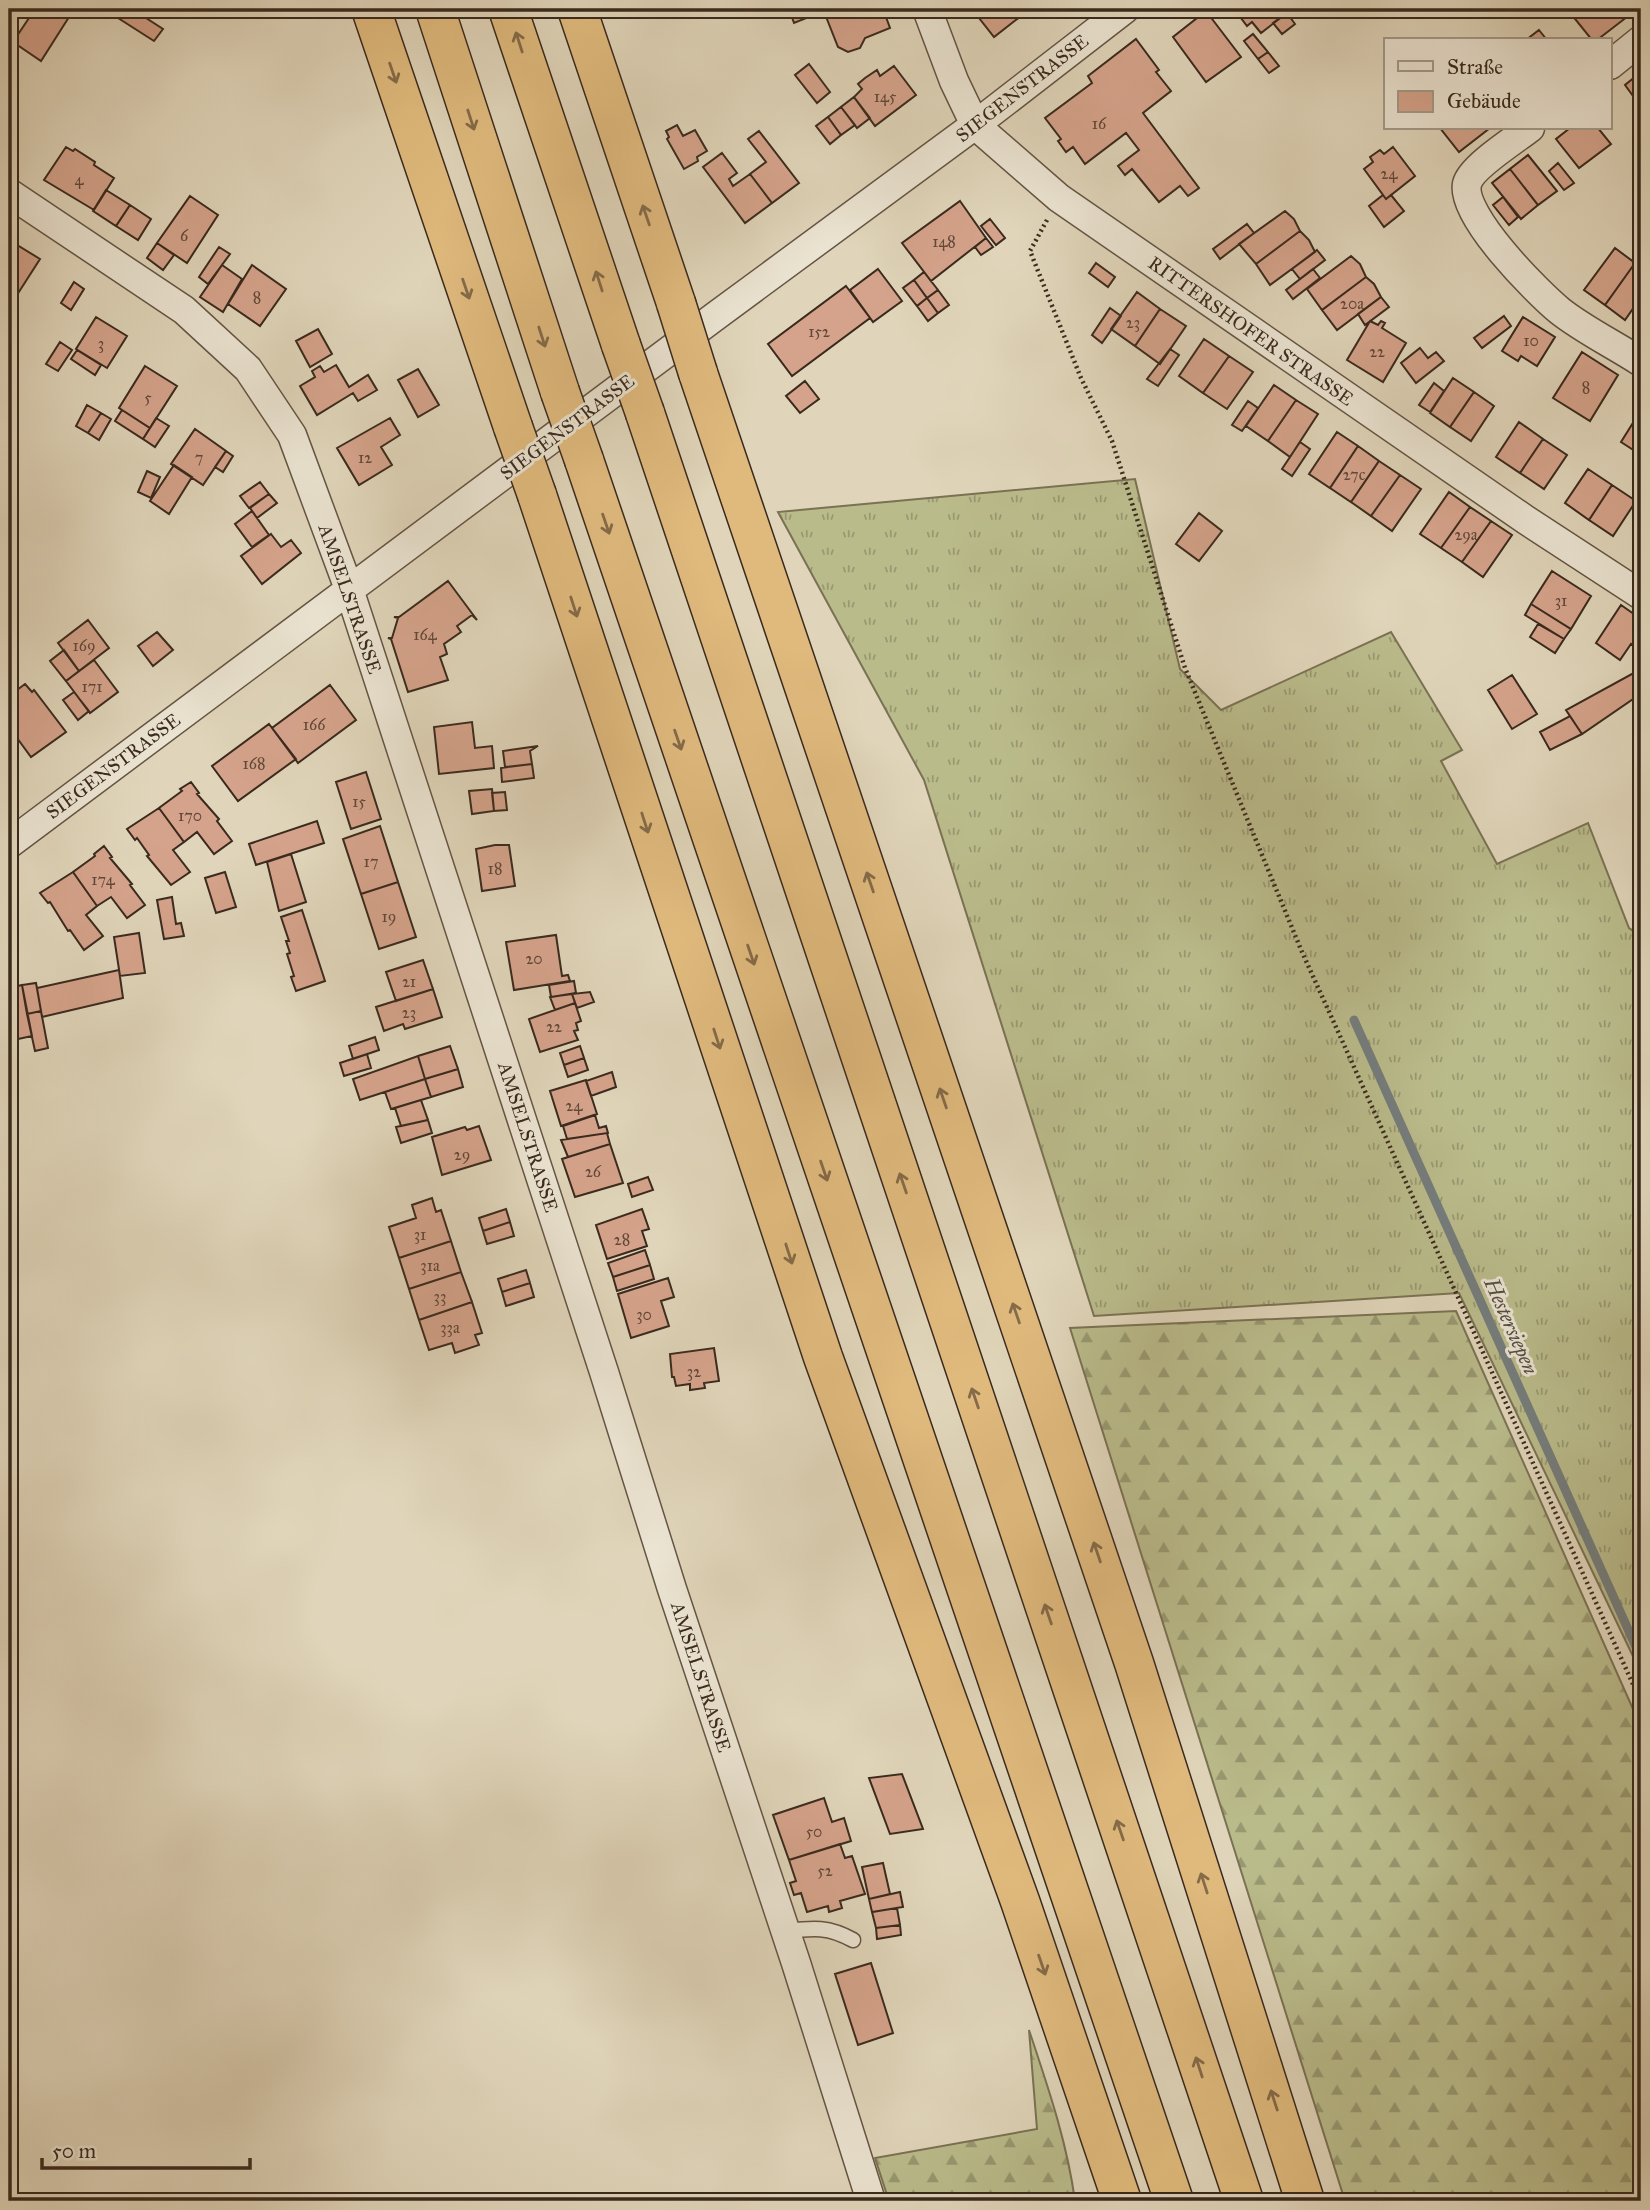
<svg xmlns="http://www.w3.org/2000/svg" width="1650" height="2210" font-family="'IM FELL Great Primer',serif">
<defs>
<pattern id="grass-tufts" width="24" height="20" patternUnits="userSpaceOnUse" patternTransform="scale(1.75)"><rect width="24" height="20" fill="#babb8b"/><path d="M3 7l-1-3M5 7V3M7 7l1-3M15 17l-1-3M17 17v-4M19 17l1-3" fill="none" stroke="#989871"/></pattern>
<pattern id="forest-firs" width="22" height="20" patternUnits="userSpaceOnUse" patternTransform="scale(1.75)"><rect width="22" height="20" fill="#babb8b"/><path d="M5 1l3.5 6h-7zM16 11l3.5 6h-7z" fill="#989871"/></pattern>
</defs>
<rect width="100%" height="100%" fill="#e0d5ba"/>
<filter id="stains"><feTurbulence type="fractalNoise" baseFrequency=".00286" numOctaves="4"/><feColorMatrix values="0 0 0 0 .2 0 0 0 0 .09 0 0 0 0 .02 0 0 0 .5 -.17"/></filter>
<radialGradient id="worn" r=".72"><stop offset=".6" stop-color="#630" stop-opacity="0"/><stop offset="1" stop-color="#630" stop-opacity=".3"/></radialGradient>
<path fill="url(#grass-tufts)" stroke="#7a7254" stroke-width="2" d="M1135,479l45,190 41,41 170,-78 71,118 -21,11 56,103 91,-41 41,105 12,8v737l-182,-380 -365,23 -170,-536 -146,-268z"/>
<path fill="url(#forest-firs)" stroke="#7a7254" stroke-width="2" d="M1456,1311l185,416v474h-296l-275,-873z
M1029,2030c19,57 38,112 46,171h-186l-14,-43 162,-29z"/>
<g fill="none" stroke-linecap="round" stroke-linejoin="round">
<path stroke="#747d7d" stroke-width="9" d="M1354,1020l282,627"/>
</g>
<path fill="#d5a38b" stroke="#3a2a1e" stroke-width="2" d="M35,9h22l12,8 -28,44 -28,-19z
M104,9h28l31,20 -9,12z
M789,9h34l1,2 -30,12z
M823,9h60l7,19 -25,10 -5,10 -12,4 -10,-5z
M972,9h58l-36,28z
M1241,9h42l4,4 -26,20 -9,-11 -5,4 -9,-12 5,-3z
M1567,9h68l1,1 -39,30h-5z
M1206,11l35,46 -35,25 -33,-45z
M1287,13l8,11 -13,10 -9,-11z
M1539,30l8,10 2,-2 8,2h-31z
M1253,34l15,18 -10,7 -14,-18z
M1136,39l23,31 -3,2 15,19 -28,22 56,75 -11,8 -8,-10 -21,16 -27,-33 -7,6 -7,-9 21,-16 -13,-17 -41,31 -12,-17 -7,5 -8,-11 3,-2 -16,-21 47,-35 -4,-7z
M1268,52l11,14 -10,7 -11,-14z
M809,64l21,28 -13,11 -22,-28z
M894,66l22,29 -41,31 -21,-29 8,-8 -4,-5 7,-6 12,-8 3,6z
M1641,72v35l-16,-22z
M854,97l16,21 -13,10 -16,-21z
M841,107l14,18 -14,10 -13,-18z
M828,117l13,18 -11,9 -14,-18z
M677,125l6,11 12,-6 12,21 -10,6 1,4 -14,8 -17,-30 2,-2 -3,-6z
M1440,128h50l-31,24z
M1570,128h28l13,16 -32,24 -23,-29z
M759,131l40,52 -27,20 -22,-29 16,-12 -18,-23z
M66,147l7,4 2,-2 20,13 -1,3 20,13 -20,32 -50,-30z
M1393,147l22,29 -29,23 -22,-30 9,-7 -3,-5 10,-7 4,4z
M722,153l15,20 -8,6 4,7 17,-12 22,29 -27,20 -42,-56z
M1528,155l29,36 -19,14 -28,-36z
M1558,163l16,20 -10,7 -15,-19z
M1510,169l28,36 -17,14 -29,-36z
M106,190l24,15 -14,21 -23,-15z
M1383,195l3,4 5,-4 13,16 -20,16 -15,-21z
M190,196l28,19 -31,48 -30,-20z
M1503,197l15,20 -9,8 -16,-20z
M960,201l26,37 -55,43 -29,-38z
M130,205l21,14 -13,21 -22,-14z
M1285,211l9,8 6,12 -44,33 -17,-20z
M990,219l15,19 -9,7 -15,-19z
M1247,224l7,9 -34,26 -7,-10z
M1300,231l9,9 6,12 -45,33 -14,-21z
M986,238l7,9 -12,8 -6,-8z
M9,240l31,19 -25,39 -6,-5z
M157,243l17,12 -11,15 -16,-12z
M219,247l11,7 -22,30 -9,-7z
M1615,248l20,15 -30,42 -21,-15z
M1317,250l8,10 -25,19 -8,-10z
M1351,256l9,8 6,13 -44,33 -15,-21z
M1096,263l19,14 -7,10 -19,-14z
M1635,263l6,4v30l-16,23 -20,-15z
M222,265l20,14 -19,33 -23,-15z
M252,265l34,24 -26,37 -32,-22z
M878,269l24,32 -29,21 -23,-32z
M1313,269l7,9 -27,21 -7,-9z
M924,272l14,18 -11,8 -13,-18z
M1366,277l8,7 7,13 -44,33 -15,-20z
M914,280l13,18 -10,8 -14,-18z
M74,282l10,7 -13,21 -10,-7z
M846,286l24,32 -78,58 -24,-32z
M938,290l11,15 -11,8 -11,-15z
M1137,292l23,17 -25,37 -24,-17z
M1381,297l8,10 -24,18 -7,-11z
M927,298l11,15 -10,8 -11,-15z
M1110,308l11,8 -19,27 -10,-8z
M1160,309l26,17 -26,38 -25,-18z
M1504,316l7,10 -29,22 -8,-10z
M96,317l31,19 -20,32 -31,-19z
M1523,317l32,20 -18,29 -16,-10 -3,5 -16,-10z
M1370,321l8,4 3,-4 4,2 -3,5 24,15 -23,39 -36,-22z
M318,329l14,25 -22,13 -14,-26z
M1204,339l25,17 -26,37 -24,-17z
M60,342l12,8 -14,21 -12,-7z
M1420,348l8,10 8,-6 8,9 -28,22 -15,-20z
M1170,349l9,6 -21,31 -11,-7z
M77,350l24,15 -6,10 -24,-16z
M1582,352l36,23 -28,46 -37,-23z
M1229,356l24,16 -26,37 -24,-16z
M336,365l13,22 19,-12 9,15 -19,11 -5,-8 -36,22 -17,-29 15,-9 -3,-6 8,-5 4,6z
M145,366l32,20 -27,42 -31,-20z
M418,369l21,36 -21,12 -20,-37z
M1453,378l21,14 -24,35 -20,-14z
M805,381l14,18 -19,14 -14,-17z
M1434,383l10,8 -14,21 -11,-7z
M1274,385l22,15 -28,41 -22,-15z
M1474,392l20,14 -23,35 -21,-14z
M1296,400l22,14 -28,43 -22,-16z
M1248,401l10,7 -16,23 -10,-6z
M87,405l14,8 -13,20 -12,-7z
M122,410l28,18 -7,11 -28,-18z
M1641,410v45l-20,-13z
M101,413l10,6 -12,21 -11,-7z
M156,418l13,8 -14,21 -12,-8z
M390,418l10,17 -19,12 11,18 -33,20 -22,-37z
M1519,422l24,17 -23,34 -24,-16z
M195,429l31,22 -23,34 -32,-21z
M1337,432l21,14 -28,42 -21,-14z
M1543,439l24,16 -23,34 -24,-16z
M1300,442l10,7 -18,27 -10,-7z
M1358,446l21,15 -28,41 -21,-14z
M226,451l7,5 -10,16 -8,-5z
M1379,461l21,14 -29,41 -20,-14z
M174,465l18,12 -23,37 -19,-13z
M1588,469l24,16 -23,35 -24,-17z
M147,471l13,6 -9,21 -13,-6z
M1400,475l21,14 -29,42 -21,-15z
M260,482l9,12 -20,14 -9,-12z
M1612,485l24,16 -23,35 -24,-16z
M1449,492l21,15 -29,41 -21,-14z
M269,494l8,9 -20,15 -7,-10z
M1470,507l21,14 -29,41 -21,-14z
M252,511l17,24 -17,12 -17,-23z
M1199,513l23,18 -23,30 -23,-17z
M1491,521l21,14 -29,42 -21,-15z
M271,534l10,13 10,-7 10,13 -39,31 -21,-28z
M1552,571l39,25 -20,33 -40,-25z
M448,581l29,39 -5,-5 -15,11 4,6 -17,12 3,10 -7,3 8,23 -40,12 -17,-53 -3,-1h4l6,-20 -4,-1h5z
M1531,604l40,25 -7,10 -39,-24z
M1621,605l20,14v28l-2,3 -8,-6 -11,16 -24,-17z
M88,620l21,28 -30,23 -21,-28z
M1538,624l26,15 -9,14 -25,-16z
M157,632l16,18 -20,16 -15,-20z
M64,650l15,21 -13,10 -16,-20z
M94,660l24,32 -28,21 -24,-32z
M1641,669v20l-5,8 -54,37 -16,-24z
M1512,675l25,39 -25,15 -24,-39z
M25,684l7,8 2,-2 32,42 -35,25 -22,-30v-31z
M330,685l26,35 -58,43 -26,-35z
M74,692l15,19 -11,9 -15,-20z
M1570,716l12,18 -32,16 -10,-18z
M472,722l3,26 17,-2 2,22 -55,6 -5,-47z
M269,724l27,35 -58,42 -26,-35z
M538,746l-8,5 2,13 -27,3 -2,-16z
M532,764l2,14 -32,4 -1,-14z
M366,772l15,47 -30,10 -15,-47z
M191,782l8,11 -2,1 22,25 -2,2 15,20 -18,13 -17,-22 -13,10 -25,-34 23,-17 -2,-2z
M492,789l2,22 -22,3 -3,-23z
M505,792l2,18 -13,1 -2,-18z
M159,808l25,34 -11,8 17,22 -19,13 -24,-29 2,-1 -12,-17 -2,2 -8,-11z
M317,821l7,22 -68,22 -7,-21z
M380,826l18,56 -37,12 -18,-55z
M495,845h14l6,41 -33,5 -6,-42z
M104,846l8,11 -2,1 22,26 -2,1 15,20 -18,13 -16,-21 -14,9 -24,-34 22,-16 -1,-2z
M291,854l15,48 -27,9 -12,-49z
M73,872l24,34 -11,9 17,21 -19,14 -14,-20 -2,1 -18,-29 -2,1 -8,-10z
M225,872l11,35 -20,6 -11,-35z
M398,882l18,55 -37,12 -18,-55z
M172,897l4,27 5,-1 3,13 -20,3 -7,-39z
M302,910l23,71 -29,10 -5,-14 3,-1 -7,-22 3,-1 -4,-12h3l-8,-24z
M139,933l6,40 -25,3 -6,-39z
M556,935l6,41 6,-1 2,6 -56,9 -8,-48z
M423,960l10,29 -37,12 -10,-29z
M119,970l4,28 -81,19 -5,-29z
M574,981l2,12 -25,4 -2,-12z
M36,983l5,28 -14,3 -5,-29z
M22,985l10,51 -23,5v-53z
M433,989l9,28 -37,12 -2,-5 -19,7 -8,-24z
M590,992l4,10 -17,6 -5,-14z
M572,994l3,9 -20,7 -5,-13z
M575,1003l6,18 -5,2 2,7 -4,1 4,9 -38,12 -11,-33z
M41,1011l7,37 -13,3 -8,-37z
M375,1037l4,13 -26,9 -4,-13z
M450,1046l8,23 -33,10 -7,-23z
M580,1046l4,12 -20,7 -4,-12z
M367,1054l4,14 -27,8 -4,-13z
M418,1056l7,23 -65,21 -7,-21z
M584,1058l4,12 -20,7 -4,-12z
M458,1069l5,18 -32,10 -6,-18z
M612,1072l4,15 -25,9 -5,-15z
M425,1079l6,18 -40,12 -6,-17z
M586,1080l11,34 -36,12 -11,-35z
M421,1100l7,20 -27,6 -6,-18z
M595,1115l4,13 7,-2 2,7 -41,6 -4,-13z
M428,1120l4,13 -31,10 -5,-16z
M479,1126l12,34 -49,15 -10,-38 33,-10 2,3z
M607,1133l3,11 -42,13 -7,-17z
M610,1144l13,39 -48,14 -13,-38z
M648,1177l5,13 -21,7 -4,-13z
M432,1198l4,14 5,-2 10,31 -52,17 -10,-31 27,-9 -4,-13z
M506,1209l4,13 -27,9 -4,-13z
M642,1209l7,20 -7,2 5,15 -40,13 -11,-34z
M510,1222l4,14 -27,8 -4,-13z
M451,1241l10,31 -52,17 -10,-31z
M645,1250l5,15 -37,12 -5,-14z
M650,1265l4,14 -37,12 -4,-14z
M526,1270l4,13 -28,9 -4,-13z
M461,1272l11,30 -53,18 -10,-31z
M668,1278l6,19 -13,4 8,25 -38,12 -13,-44z
M530,1283l4,14 -28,9 -4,-14z
M472,1302l10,31 -7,2 4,10 -24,8 -3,-10 -23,7 -10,-30z
M714,1348l5,33 -15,2 1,5 -15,2v-6l-14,2 -2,-9h-2l-2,-23z
M902,1774l21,55 -33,5 -21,-56z
M824,1798l8,24 12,-4 7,23 -62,19 -16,-45z
M840,1844l5,14 7,-2 13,38 -25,7 2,7 -13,4 -1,-6 -21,6 -6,-19 -7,2 -4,-12 6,-2 -7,-21z
M883,1863l7,31 -21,5 -7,-32z
M900,1892l3,15 -31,5 -3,-13z
M897,1908l3,17 -24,3 -4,-16z
M900,1925l1,10 -24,4 -1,-11z
M871,1963l22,70 -35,12 -23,-71z"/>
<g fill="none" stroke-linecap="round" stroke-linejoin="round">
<g stroke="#645545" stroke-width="17">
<path id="service" d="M785,1931c28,-3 43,-5 68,9"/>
</g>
<g stroke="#645545" stroke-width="31">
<path id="minor" d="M927,9l27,72 21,44 84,73 467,322 115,75
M1610,65l31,-25
M1530,128c-14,11 -59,39 -63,56 -7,31 70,108 93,127 24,19 55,34 81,51
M9,193l175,117 64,59 44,66 57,154 255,783 68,217 124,374 75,238
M9,844l708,-529 258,-190 150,-116"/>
</g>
<g stroke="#3a2a1e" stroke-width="41">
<path id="motorway" d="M371,9l142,418
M435,9l125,383
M508,9l113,336
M577,9l99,294
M698,373l436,1290 171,538
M645,413l599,1788
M584,460l590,1741
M537,495l286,862 197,544 102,300"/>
</g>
<path stroke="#3a2a1e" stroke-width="4.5" stroke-dasharray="2 3.5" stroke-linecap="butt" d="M1047,220l-17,31 51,127 31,63 73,227 117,284 339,750"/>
<use href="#service" stroke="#ebe4d2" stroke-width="14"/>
<use href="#minor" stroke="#ebe4d2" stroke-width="28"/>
<use href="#motorway" stroke="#e0ba7d" stroke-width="38"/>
<g stroke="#3a2a1e" stroke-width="41" stroke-linecap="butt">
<path id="motorway-bridge" d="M676,303l22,70
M621,345l24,68
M560,392l24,68
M513,427l24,68"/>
</g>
<use href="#motorway-bridge" stroke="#e0ba7d" stroke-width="38"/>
</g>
<defs><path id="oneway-shaft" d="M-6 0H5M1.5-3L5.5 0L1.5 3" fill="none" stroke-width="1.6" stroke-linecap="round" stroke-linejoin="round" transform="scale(1.75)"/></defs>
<g stroke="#856b49">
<use href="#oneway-shaft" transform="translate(519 42) rotate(-108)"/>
<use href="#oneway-shaft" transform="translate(393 73) rotate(71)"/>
<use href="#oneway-shaft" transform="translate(471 120) rotate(72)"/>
<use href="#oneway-shaft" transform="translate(646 215) rotate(-109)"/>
<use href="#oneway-shaft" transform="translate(599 281) rotate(-108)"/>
<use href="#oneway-shaft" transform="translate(466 289) rotate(71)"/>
<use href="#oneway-shaft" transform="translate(542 337) rotate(72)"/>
<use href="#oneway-shaft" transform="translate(606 524) rotate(71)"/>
<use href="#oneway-shaft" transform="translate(574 607) rotate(72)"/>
<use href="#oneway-shaft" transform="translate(678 740) rotate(71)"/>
<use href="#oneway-shaft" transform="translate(645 823) rotate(72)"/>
<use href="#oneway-shaft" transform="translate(870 882) rotate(-109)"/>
<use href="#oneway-shaft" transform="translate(751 955) rotate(71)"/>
<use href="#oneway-shaft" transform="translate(717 1039) rotate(72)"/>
<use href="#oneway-shaft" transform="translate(943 1098) rotate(-109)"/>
<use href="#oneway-shaft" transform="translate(824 1171) rotate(71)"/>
<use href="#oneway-shaft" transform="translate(903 1183) rotate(-109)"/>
<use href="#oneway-shaft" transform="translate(789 1254) rotate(72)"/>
<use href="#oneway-shaft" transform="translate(1016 1313) rotate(-109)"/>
<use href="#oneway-shaft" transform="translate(975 1398) rotate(-109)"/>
<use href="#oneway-shaft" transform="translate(1097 1552) rotate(-109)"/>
<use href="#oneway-shaft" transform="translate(1048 1614) rotate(-109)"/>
<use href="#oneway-shaft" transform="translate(1120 1830) rotate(-109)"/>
<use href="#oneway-shaft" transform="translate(1204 1883) rotate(-108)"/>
<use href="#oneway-shaft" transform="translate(1042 1965) rotate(71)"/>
<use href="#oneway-shaft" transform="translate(1199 2067) rotate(-108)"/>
<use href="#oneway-shaft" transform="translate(1274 2100) rotate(-108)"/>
</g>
<g text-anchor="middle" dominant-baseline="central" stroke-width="6" stroke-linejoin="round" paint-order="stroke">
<g font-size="16" fill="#614839">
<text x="885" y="96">145</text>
<text x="1099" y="123">16</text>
<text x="1389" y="173">24</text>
<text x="79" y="179">4</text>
<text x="184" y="235">6</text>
<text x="944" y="241">148</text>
<text x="257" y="297">8</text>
<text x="1352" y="303">20a</text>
<text x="1133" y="322">23</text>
<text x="819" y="331">152</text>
<text x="1531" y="340">10</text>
<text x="101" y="343">3</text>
<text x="1377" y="351">22</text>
<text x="1586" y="387">8</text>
<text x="148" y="397">5</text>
<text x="199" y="457">7</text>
<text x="365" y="457">12</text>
<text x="1354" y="474">27c</text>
<text x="1466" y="534">29a</text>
<text x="1561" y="600">31</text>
<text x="425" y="634">164</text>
<text x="84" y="645">169</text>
<text x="92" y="686">171</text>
<text x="314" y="724">166</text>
<text x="254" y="763">168</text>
<text x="359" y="801">15</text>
<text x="190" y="815">170</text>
<text x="371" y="861">17</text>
<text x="495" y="868">18</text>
<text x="103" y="879">174</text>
<text x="389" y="916">19</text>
<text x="534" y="958">20</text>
<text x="409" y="981">21</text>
<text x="409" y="1012">23</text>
<text x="554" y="1026">22</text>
<text x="574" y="1105">24</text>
<text x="462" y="1154">29</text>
<text x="593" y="1171">26</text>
<text x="420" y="1234">31</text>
<text x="622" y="1239">28</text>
<text x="430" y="1265">31a</text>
<text x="440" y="1296">33</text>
<text x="644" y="1314">30</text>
<text x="450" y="1327">33a</text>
<text x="694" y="1371">32</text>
<text x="814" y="1831">50</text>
<text x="825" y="1870">52</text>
</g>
<g font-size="19" fill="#3a2a1e" stroke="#ebe4d2">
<text transform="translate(1022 88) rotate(-38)">SIEGENSTRASSE</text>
<text transform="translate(1251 331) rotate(35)">RITTERSHOFER STRASSE</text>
<text transform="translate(567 427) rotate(-37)">SIEGENSTRASSE</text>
<text transform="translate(350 599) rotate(71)">AMSELSTRASSE</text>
<text transform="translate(113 766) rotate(-37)">SIEGENSTRASSE</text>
<text transform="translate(528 1137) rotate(72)">AMSELSTRASSE</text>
<text transform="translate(701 1677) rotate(72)">AMSELSTRASSE</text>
</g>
<g font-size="21" font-style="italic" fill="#524d46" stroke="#ebe4d2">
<text transform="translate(1511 1326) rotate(66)">Hestersiepen</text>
</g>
</g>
<rect width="1650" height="2210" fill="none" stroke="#e0d5ba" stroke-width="35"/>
<rect x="10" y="10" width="1629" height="2189" fill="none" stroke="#3a2a1e" stroke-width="3.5"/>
<rect x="18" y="18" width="1615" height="2175" fill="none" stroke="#3a2a1e" stroke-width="2"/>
<rect x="1384" y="38" width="228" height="91" fill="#ebe4d2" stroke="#a49a8a" stroke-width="2"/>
<rect x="1398" y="61" width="35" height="10" fill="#ebe4d2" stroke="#a49a8a" stroke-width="2"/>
<text x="1447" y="74" font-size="21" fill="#3a2a1e">Straße</text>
<rect x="1398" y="91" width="35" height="21" fill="#d5a38b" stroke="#a49a8a" stroke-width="2"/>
<text x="1447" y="108" font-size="21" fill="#3a2a1e">Gebäude</text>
<path d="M42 2158v10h208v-10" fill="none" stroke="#3a2a1e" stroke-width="3.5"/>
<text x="52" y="2158" font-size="21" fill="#3a2a1e" stroke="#ebe4d2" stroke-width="5" paint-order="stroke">50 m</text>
<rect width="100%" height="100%" filter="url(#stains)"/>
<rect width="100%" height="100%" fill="url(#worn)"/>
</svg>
